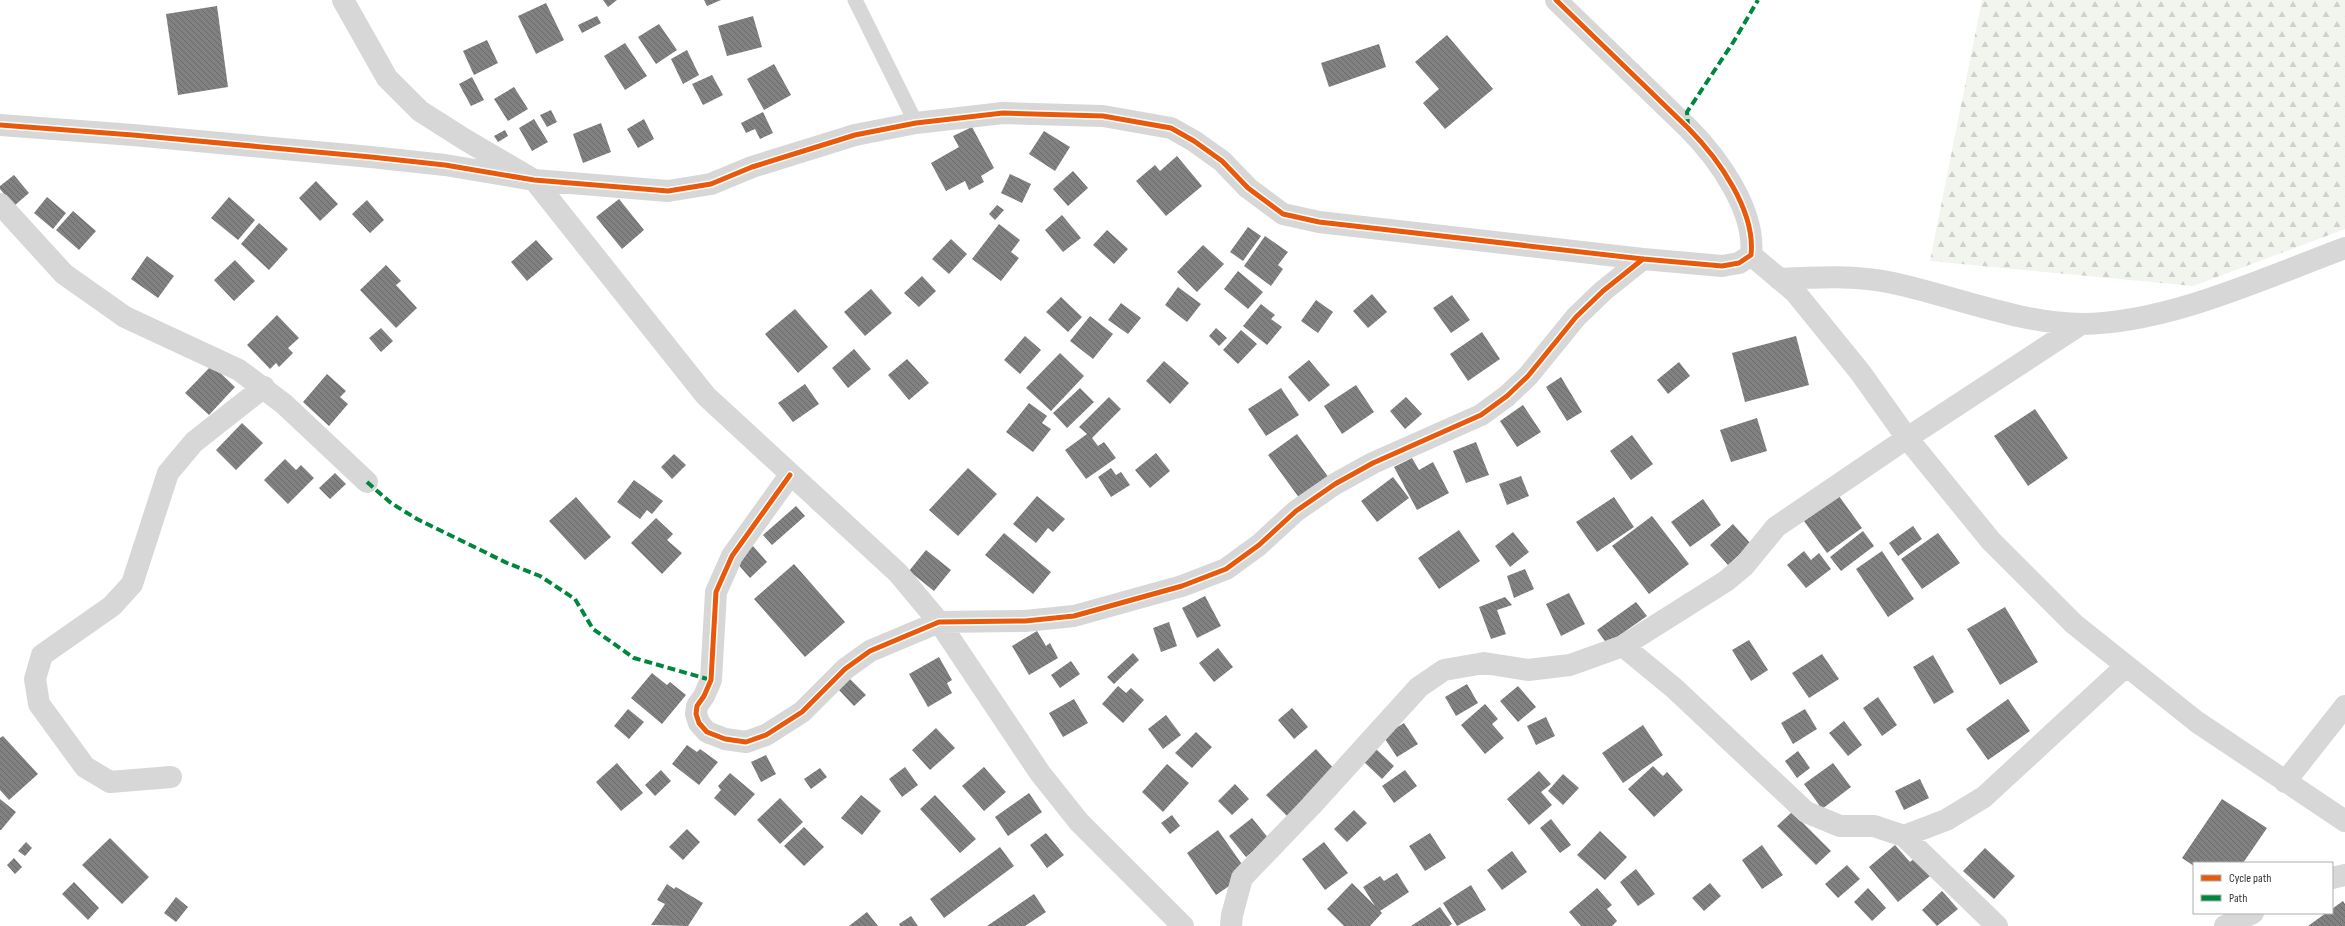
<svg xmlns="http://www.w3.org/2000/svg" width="2345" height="926" font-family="'Sofia Sans Condensed',sans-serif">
<defs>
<pattern id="forest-firs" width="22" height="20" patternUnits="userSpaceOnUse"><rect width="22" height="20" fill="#f1f5ed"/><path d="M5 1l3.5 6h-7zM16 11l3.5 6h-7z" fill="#cfd2cc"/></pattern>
<pattern id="building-back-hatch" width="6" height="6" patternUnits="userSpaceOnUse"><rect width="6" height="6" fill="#818181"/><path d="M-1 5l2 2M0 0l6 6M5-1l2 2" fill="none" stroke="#6a6a6a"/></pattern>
</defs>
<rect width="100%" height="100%" fill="#fff"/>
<path fill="url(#forest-firs)" d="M1982,0h363v229l-152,57 -263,-25z"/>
<path fill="url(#building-back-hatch)" d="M603,0h14l-9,7z
M704,0h17l-14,6z
M546,3l18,37 -28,14 -18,-38z
M217,6l11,81 -50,8 -12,-81z
M597,16l4,7 -19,10 -4,-8z
M753,16l9,31 -35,9 -9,-30z
M659,24l18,26 -21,14 -18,-27z
M1447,35l46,54 -48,40 -22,-26 16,-14 -24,-27z
M487,40l11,23 -24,12 -11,-24z
M625,43l22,33 -22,14 -21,-34z
M1379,44l7,23 -57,20 -8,-24z
M687,50l12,25 -16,9 -12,-25z
M774,64l17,31 -27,15 -17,-31z
M712,75l11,20 -20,10 -11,-21z
M472,77l12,23 -13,6 -12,-22z
M514,87l14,22 -20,12 -14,-22z
M551,110l6,12 -10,5 -7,-12z
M763,112l10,21 -13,6 -5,-10 -9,4 -5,-10z
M534,119l14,23 -16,9 -13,-23z
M644,119l10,20 -16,9 -11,-19z
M601,123l10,29 -28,11 -10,-29z
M972,127l22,41 -13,8 3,6 -15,8 -4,-9 -19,10 -15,-28 28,-16 -6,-11z
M505,130l3,6 -10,6 -4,-6z
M1044,131l26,16 -15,24 -26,-17z
M1177,156l25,30 -36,30 -30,-35 19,-16 5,6z
M1073,171l15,17 -20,18 -15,-17z
M1010,174l21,10 -9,19 -21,-10z
M14,175l15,18 -15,13 -14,-17v-3z
M316,181l22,23 -18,17 -21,-23z
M47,197l19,16 -13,16 -19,-16z
M229,197l26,23 -17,20 -27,-22z
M619,199l25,31 -22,19 -26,-32z
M367,200l17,20 -14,13 -18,-19z
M997,205l7,5 -9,10 -6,-6z
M73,211l23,20 -17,19 -23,-20z
M1062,215l19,23 -18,14 -18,-22z
M259,223l29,26 -19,21 -28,-26z
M999,224l21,16 -9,12 8,6 -18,23 -29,-22z
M1248,227l13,9 -18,25 -13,-9z
M1107,230l21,19 -14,15 -21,-19z
M1265,236l23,16 -10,13 5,4 -12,17 -27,-20z
M951,239l16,15 -18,20 -17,-15z
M536,240l17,19 -26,22 -16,-19z
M1203,245l21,19 -27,28 -20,-20z
M147,256l27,20 -16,22 -27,-19z
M235,260l20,21 -21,20 -20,-21z
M386,265l15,16 -5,4 21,23 -21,20 -36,-38z
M1238,271l25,21 -15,17 -24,-20z
M922,276l14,15 -17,16 -15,-14z
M1178,287l23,17 -14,18 -22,-17z
M871,289l21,24 -27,23 -21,-24z
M1372,294l15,18 -19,16 -15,-17z
M1452,295l18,25 -19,13 -18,-25z
M1061,297l21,20 -14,15 -22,-20z
M1316,300l17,12 -15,21 -17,-12z
M1121,303l20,15 -13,16 -20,-14z
M1261,304l14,11 -4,4 11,8 -15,18 -24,-19z
M795,309l33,38 -30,26 -33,-39z
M277,315l22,23 -11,10 5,5 -14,14 -3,-4 -6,6 -23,-24z
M1090,316l23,18 -20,25 -23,-18z
M381,328l12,13 -12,11 -12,-14z
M1216,328l11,10 -8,8 -10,-10z
M1241,330l16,14 -19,20 -15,-14z
M1482,332l18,27 -32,22 -18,-27z
M1025,336l16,14 -21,24 -16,-14z
M1796,336l13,49 -64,17 -13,-49z
M854,349l17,20 -23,19 -16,-20z
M1060,353l24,23 -33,35 -25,-23z
M907,359l22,24 -20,17 -21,-25z
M1309,360l21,25 -21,17 -21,-25z
M1164,361l25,22 -19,21 -24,-23z
M1679,362l11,14 -22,18 -11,-14z
M212,365l23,22 -26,28 -24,-22z
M327,374l19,17 -6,6 8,7 -19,22 -26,-24z
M1561,377l21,35 -15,9 -21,-34z
M805,384l14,20 -26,18 -15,-19z
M1356,385l18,27 -32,22 -18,-28z
M1080,388l14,14 -27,26 -14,-15z
M1281,388l18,27 -33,21 -18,-27z
M1109,397l12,12 -29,29 6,8 6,-4 12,16 -30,21 -21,-29 22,-16 -8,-7z
M1406,397l16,17 -17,15 -15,-18z
M1029,403l18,13 -5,7 9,6 -18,23 -27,-20z
M1523,405l18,27 -24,15 -17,-26z
M2035,409l33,49 -40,28 -34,-50z
M1757,418l10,33 -36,11 -11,-32z
M242,423l21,20 -27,27 -20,-20z
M1297,434l32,44 -29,21 -32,-44z
M1632,435l21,29 -22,16 -21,-29z
M1476,442l13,33 -23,8 -13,-32z
M1156,453l14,18 -20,17 -15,-18z
M674,454l12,11 -14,14 -11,-12z
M1412,458l7,12 14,-8 16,31 -32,17 -23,-43z
M285,459l11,11 5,-5 13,13 -26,26 -24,-24z
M968,468l29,26 -39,42 -29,-26z
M1111,468l5,7 5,-3 9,13 -19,12 -13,-20z
M335,473l11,11 -16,15 -11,-11z
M1521,476l8,20 -22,9 -8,-21z
M1393,477l16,21 -32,24 -16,-21z
M634,480l29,21 -11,13 -5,-4 -7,9 -23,-17z
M1037,496l28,23 -12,13 -5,-4 -12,15 -23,-19z
M1839,496l23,32 -35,25 -23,-32z
M576,497l35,40 -26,23 -36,-39z
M1614,497l20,30 -37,25 -21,-30z
M1703,499l18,26 -31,22 -19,-25z
M796,506l9,10 -33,29 -9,-10z
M1652,516l37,48 -40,30 -37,-48z
M656,518l17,16 -6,6 15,13 -20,21 -31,-31z
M1733,524l18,20 -23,21 -18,-20z
M1913,526l9,13 -24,17 -9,-13z
M1459,530l21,31 -41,28 -21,-31z
M1863,531l11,15 -33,25 -11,-14z
M1513,532l16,20 -19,15 -15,-21z
M1004,533l47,39 -18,22 -48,-39z
M1938,533l22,30 -38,26 -21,-30z
M753,546l14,16 -17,16 -14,-16z
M926,550l25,20 -17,21 -25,-20z
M1804,551l7,9 8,-7 12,16 -25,19 -19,-23z
M1882,551l32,48 -26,18 -32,-48z
M794,564l51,58 -40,35 -51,-58z
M1525,569l9,20 -20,9 -7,-22z
M1569,593l16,31 -24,12 -15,-32z
M1205,596l16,30 -24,12 -15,-30z
M1505,597l7,8 -15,5 9,24 -15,5 -12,-32z
M1636,602l11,14 -40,28 -10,-14z
M2005,607l33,55 -38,23 -33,-56z
M1169,622l8,24 -16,6 -8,-24z
M1037,631l9,15 4,-3 8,15 -29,17 -17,-29z
M1749,640l19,30 -17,11 -19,-31z
M1218,648l15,19 -19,15 -15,-19z
M1133,653l6,7 -25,24 -7,-7z
M1822,654l17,25 -30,19 -17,-25z
M1933,655l21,37 -20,12 -21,-37z
M939,657l13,23 -5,3 5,10 -24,14 -19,-33z
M1071,661l9,13 -20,14 -9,-13z
M652,673l15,12 3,-3 16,13 -24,29 -31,-26z
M850,679l16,16 -12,11 -16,-17z
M1467,684l11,19 -22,13 -11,-19z
M1118,686l8,7 5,-5 13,12 -21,23 -21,-19z
M1518,686l18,21 -18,15 -18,-21z
M1878,697l19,28 -15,11 -19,-28z
M1074,699l14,24 -25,14 -14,-24z
M2008,699l22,32 -42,29 -22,-31z
M1485,704l13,15 -6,5 12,14 -19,16 -24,-29z
M1292,708l16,19 -14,12 -16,-19z
M628,709l16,13 -15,17 -15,-13z
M1805,709l12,20 -24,15 -12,-21z
M1166,715l15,20 -18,14 -15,-20z
M1546,717l9,19 -19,9 -9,-19z
M1844,721l18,24 -14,11 -19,-23z
M1404,723l14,21 -21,13 -14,-21z
M1643,725l20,30 -40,28 -21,-30z
M936,728l19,20 -25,22 -18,-20z
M1196,732l16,15 -20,21 -17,-15z
M3,736l35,38 -29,26 -9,-10v-52z
M687,745l10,7 3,-3 18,13 -19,23 -27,-21z
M1316,749l20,22 -48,46 -22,-22z
M1376,749l18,17 -12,13 -18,-17z
M1798,751l12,17 -13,10 -12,-17z
M766,755l10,19 -15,8 -10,-20z
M617,763l26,30 -22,18 -25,-29z
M1833,763l18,24 -29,22 -18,-25z
M1167,764l22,19 -26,29 -21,-20z
M1653,766l10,10 4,-4 16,18 -29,27 -26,-28z
M905,767l13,18 -16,12 -13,-18z
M984,767l22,25 -22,19 -22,-25z
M820,768l7,9 -16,12 -7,-10z
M661,770l10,11 -16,15 -10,-11z
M1405,770l12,16 -23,17 -12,-17z
M1539,771l12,13 -10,8 11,13 -23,20 -22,-26z
M730,773l25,21 -20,22 -21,-18 7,-8 -3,-4z
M1563,774l16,14 -16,17 -15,-14z
M1920,779l9,19 -25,12 -9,-19z
M1235,784l14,15 -17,16 -14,-14z
M1029,793l13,19 -34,24 -13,-19z
M861,795l20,16 -19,24 -21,-17z
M935,795l41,44 -16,14 -40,-44z
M780,798l23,24 -23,22 -23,-24z
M0,799l16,13 -15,18h-1z
M2222,799l45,29 -24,35h-49v3l-12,-8z
M1354,810l13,13 -20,19 -13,-13z
M1792,812l39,39 -15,14 -39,-39z
M1172,815l8,11 -10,8 -9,-11z
M1252,818l17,21 -23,18 -17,-21z
M1551,819l20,26 -11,8 -20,-25z
M804,827l20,20 -20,19 -20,-20z
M687,829l13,13 -17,18 -14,-13z
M1218,830l30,43 -32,22 -29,-42z
M1600,831l27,26 -22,23 -28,-25z
M1046,833l18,22 -17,13 -17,-23z
M1430,833l16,25 -21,13 -16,-25z
M110,838l39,39 -27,27 -40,-39z
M26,842l6,6 -7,8 -7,-5z
M1324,842l24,31 -23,17 -23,-31z
M1762,845l21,30 -21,14 -20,-29z
M1895,845l15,17 5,-4 15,18 -32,26 -29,-35z
M1000,847l14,19 -70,52 -14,-19z
M1985,848l30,28 -21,23 -31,-28z
M1512,851l15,21 -25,18 -15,-20z
M14,858l8,9 -7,7 -8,-9z
M1847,865l13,14 -22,19 -13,-14z
M1636,869l19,25 -17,12 -18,-24z
M1397,873l12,19 -29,19 2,2 -12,13h-26l-17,-17 25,-26 23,23 -12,-19 17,-11 4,5z
M74,882l25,26 -11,12 -26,-26z
M1710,883l11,13 -17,15 -12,-13z
M667,884l7,5 2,-2 27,16 -15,23 -37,-1 14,-21 -8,-4z
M1471,885l15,25 -29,16 -14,-23z
M1597,888l15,17 -5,4 10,12 -5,5h-31l-12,-14z
M1868,888l18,20 -14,13 -18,-19z
M1942,891l16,18 -21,17 -15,-16z
M1034,894l12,18 -21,14h-38z
M176,897l12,10 -12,15 -12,-9z
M2343,901l2,3v22h-37l18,-13h6v-4z
M1440,907l12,17 -3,2h-38z
M867,912l11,14h-29z
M911,916l7,10h-18l-1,-2z"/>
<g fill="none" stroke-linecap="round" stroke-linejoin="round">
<path stroke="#d7d7d7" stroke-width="15" d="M855,0l61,123"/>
<path stroke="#d7d7d7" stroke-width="22" d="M343,0l44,78 33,33 44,28 70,41 172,216 192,177 41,49 101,151 39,49 104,104
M0,125l133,10 238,22 74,8 89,15 134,11 43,-7 41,-17 103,-32 61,-12 87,-10 100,3 68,12 23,13 28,20 26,27 35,26 36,8 324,37 79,7 17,-3 12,-8c5,-44 -33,-97 -63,-127l-132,-128
M0,204l64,70 61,43 114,53 45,34 83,78
M1751,255l44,37 65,80 47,66 84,103 83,83 123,98 148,99
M1779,279c38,-2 77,-4 114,4 60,13 129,41 189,41 87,-1 182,-46 263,-76
M790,475l-58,81 -16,36 -5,88 -7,16 -7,10 -1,8 3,9 8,9 18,7 21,3 20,-7 36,-23 43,-43 25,-18 69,-29 86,-1 49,-5 108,-30 44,-17 33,-24 37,-34 39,-27 38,-21 108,-48 26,-19 21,-20 48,-59 27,-26 40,-32
M1623,646l51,42 132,124 34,14h34l30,10 93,90
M171,777l-61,5 -25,-15 -46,-63 -4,-25 7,-24 70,-49 20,-22 36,-111 26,-31 70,-55
M2285,782l60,-76
M1904,836l42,-16 38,-23 142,-131
M2332,878l13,-3
M1231,926l1,-11 10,-37 69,-72 108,-119 25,-17 40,-7 44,7 42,-5 53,-19 103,-65 18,-15 32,-39 131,-89 174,-114
M2225,926l28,-13"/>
<path stroke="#00873e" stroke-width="4" stroke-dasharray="8 4" stroke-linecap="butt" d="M1688,127l-1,-15 47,-71 24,-41
M367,482l24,21 26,16 90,44 33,13 35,23 18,30 41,29 77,22"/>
<g stroke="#fff" stroke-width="8">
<path id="cycleway" d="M0,125l133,10 238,22 74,8 89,15 134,11 43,-7 41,-17 103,-32 61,-12 87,-10 100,3 68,12 23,13 28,20 26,27 35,26 36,8 324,37 79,7 17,-3 12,-8c5,-44 -33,-97 -63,-127l-132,-128
M790,475l-58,81 -16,36 -5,88 -7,16 -7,10 -1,8 3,9 8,9 18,7 21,3 20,-7 36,-23 43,-43 25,-18 69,-29 86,-1 49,-5 108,-30 44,-17 33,-24 37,-34 39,-27 38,-21 108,-48 26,-19 21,-20 48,-59 27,-26 40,-32"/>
</g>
<use href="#cycleway" stroke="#e8590c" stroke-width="5"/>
</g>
<rect x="2193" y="862" width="140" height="52" fill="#ffffff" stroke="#adadad"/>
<rect x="2201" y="875" width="20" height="6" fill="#e8590c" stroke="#adadad"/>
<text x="2229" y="882" font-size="12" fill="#333333">Cycle path</text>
<rect x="2201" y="895" width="20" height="6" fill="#00873e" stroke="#adadad"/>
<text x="2229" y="902" font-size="12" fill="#333333">Path</text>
</svg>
